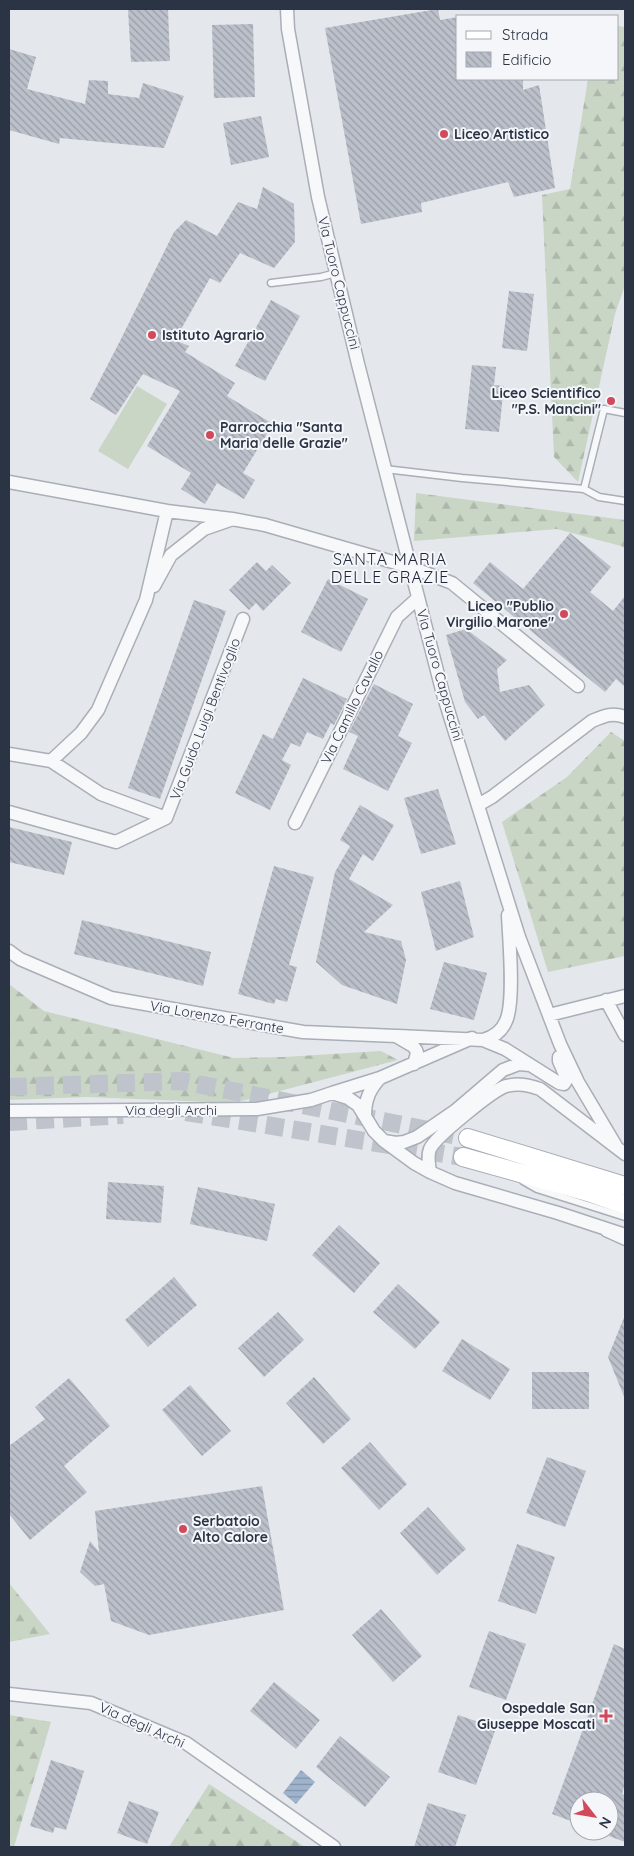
<svg xmlns="http://www.w3.org/2000/svg" width="634" height="1856" font-family="Quicksand,sans-serif">
<defs>
<pattern id="forest-firs" width="22" height="20" patternUnits="userSpaceOnUse" patternTransform="scale(1.25)"><rect width="22" height="20" fill="#c9d6c5"/><path d="M5 1l3.5 6h-7zM16 11l3.5 6h-7z" fill="#adb8ab"/></pattern>
<pattern id="water-rules" width="6" height="5" patternUnits="userSpaceOnUse" patternTransform="scale(1.25)"><rect width="6" height="5" fill="#9fb4cc"/><path d="M0 2.5h6" fill="none" stroke="#8293a7"/></pattern>
<pattern id="building-back-hatch" width="6" height="6" patternUnits="userSpaceOnUse" patternTransform="scale(1.25)"><rect width="6" height="6" fill="#bbc0ca"/><path d="M-1 5l2 2M0 0l6 6M5-1l2 2" fill="none" stroke="#989da6"/></pattern>
</defs>
<rect width="100%" height="100%" fill="#e4e7ec"/>
<path fill="#c9d6c5" d="M137,386l30,18 -39,65 -30,-18z"/>
<path fill="url(#forest-firs)" d="M618,26l7,1v258l-10,29 -37,168 -24,-25 -12,-262 28,-6 18,-110h30z
M416,493l209,27v29l-4,-3 -64,-17 -143,12z
M611,732l14,9v215l-77,16 -46,-150 65,-45z
M9,984l35,27 190,47 50,-1 97,-6 17,9 -164,43 -147,-6 -78,3z
M9,1583l41,51 -41,8z
M9,1715l42,7 -37,125h-5z
M209,1784l96,63h-136z"/>
<path fill="url(#water-rules)" d="M301,1770l14,12 -19,22 -13,-11z"/>
<path fill="url(#building-back-hatch)" d="M128,9h40l2,52 -39,1z
M438,9l2,11 18,-3v62h65v11l16,-5 16,103 -41,9 -6,-15 -87,21 1,9 -61,12 -36,-196z
M253,24l2,73 -41,1 -2,-73z
M9,49l27,8 -9,32 58,15 4,-24 19,1v13l31,4 4,-15 41,13 -20,52 -104,-10 -1,6 -50,-14z
M261,116l8,41 -38,8 -8,-42z
M263,187l31,17 1,38 -21,26 -34,-15 -20,30 -10,-5 -35,62 14,6 -4,6 50,31 -8,13 46,28 -30,49 12,7 -11,19 -27,-16 -12,21 -24,-15 10,-16 -44,-27 33,-55 -37,-17 -27,41 -26,-16 30,-58 54,-109 12,-12 31,16 21,-34 19,7z
M509,291l25,3 -7,57 -25,-3z
M271,300l29,16 -35,65 -30,-15z
M472,365l24,2 -2,18 10,1 -5,46 -34,-3z
M570,533l41,34 -21,25 23,19 12,-15v91l-9,-8 -11,13 -132,-109 17,-21 33,27z
M257,562l9,9 6,-6 19,18 -28,28 -7,-8 -7,7 -20,-20z
M328,579l40,20 -27,53 -40,-20z
M194,600l32,11 -66,188 -32,-11z
M466,629l41,31 -10,9 3,23 29,-7 16,20 -40,36 -21,-26 -6,4 -13,-17 -19,-67z
M303,678l44,21 -13,26 -3,-2 -8,16 -16,-7 -7,15 -9,-4 -9,17 9,5 -21,45 -35,-17 28,-59 10,5z
M374,684l39,20 -15,32 14,7 -24,48 -45,-22 15,-33 -9,-4z
M438,789l18,55 -35,10 -17,-56z
M360,805l34,20 -21,36 -10,-7 -14,25 44,26 -29,27 37,9 5,19 -9,44 -55,-19 -26,-23 19,-90 15,-26 -10,-6z
M9,827l63,15 -8,33 -55,-13z
M274,866l40,11 -25,88 8,2 -10,35 -11,-3 -2,5 -36,-10z
M460,881l14,56 -38,14 -15,-59z
M82,920l129,32 -8,34 -129,-32z
M444,962l43,11 -13,47 -44,-11z
M108,1182l56,4 -3,37 -55,-4z
M198,1187l77,17 -8,37 -77,-17z
M339,1225l41,38 -26,30 -42,-38z
M174,1277l23,28 -49,42 -23,-27z
M398,1284l42,38 -25,27 -42,-37z
M278,1312l26,28 -40,37 -26,-29z
M625,1315v84l-17,-42z
M462,1339l48,30 -20,31 -48,-29z
M532,1372h57v37h-57z
M314,1377l37,42 -28,25 -37,-41z
M69,1378l41,48 -46,40 23,26 -57,48 -21,-26v-68l36,-27 -10,-12z
M190,1385l41,46 -29,25 -40,-46z
M370,1442l37,42 -28,26 -38,-42z
M547,1457l39,14 -21,56 -39,-14z
M262,1486l22,124 -135,25 -38,-14 -7,-37 -9,2 -15,-14 10,-31 9,11 -4,-41z
M428,1507l38,42 -29,26 -37,-42z
M517,1544l38,13 -19,57 -38,-13z
M381,1609l41,47 -29,26 -41,-47z
M489,1631l37,13 -20,56 -37,-13z
M614,1644l11,5v135l-3,10 3,1v47l-16,-6v-35h-30v23l-27,-10z
M274,1682l46,38 -24,29 -46,-38z
M458,1715l38,13 -20,57 -38,-13z
M340,1736l50,41 -25,30 -49,-40z
M51,1760l33,11 -18,59 -11,-3 -2,6 -23,-7z
M129,1801l30,11 -12,32 -30,-11z
M428,1803l38,12 -11,32h-41z"/>
<g fill="none" stroke-linecap="round" stroke-linejoin="round">
<path stroke="#bfc3cb" stroke-width="18" stroke-dasharray="18 9" stroke-linecap="butt" d="M9,1087l173,-6 286,57
M186,1112l277,45
M9,1122l114,-7"/>
<g stroke="#a9aeb7" stroke-width="9">
<path id="service" d="M271,283l50,-6 15,-4
M385,469l77,9 122,11 15,8 26,4
M584,489l20,-80 21,4
M523,1181l14,8 88,28
M605,1233l20,9"/>
</g>
<g stroke="#a9aeb7" stroke-width="15">
<path id="minor" d="M287,9l1,20 30,168 40,167 85,330 76,243 41,107 18,38 38,64
M9,482l158,29 65,8 33,6 145,42 42,16 126,103
M154,586l17,-31 33,-26 26,-9
M9,754l42,7 30,-28 17,-23 48,-110 21,-89
M51,761l50,33 65,24 77,-199
M478,805l14,-8 100,-76c12,-5 21,-9 33,-4
M9,812l107,30 50,-24
M295,823l102,-206 21,-19
M9,951l11,8 91,39 192,34 93,4 17,10 3,4 1,3 -3,11
M606,1000l19,35
M549,1015l76,-19
M398,1036l85,4 22,9 54,34 5,1 3,-5 -8,-18v-4
M472,1038l-92,40 -48,15 16,5 10,7 16,26 10,10 30,22 16,9 25,11 103,30 67,22
M483,1040c11,-3 19,-9 23,-19 9,-19 3,-83 2,-106
M9,1111l248,-2 54,-9 21,-7
M365,1116c0,-16 4,-26 15,-38
M384,1141l12,2 8,-1 13,-5 38,-26 48,-41 16,-6 11,1
M430,1172c-1,-8 -3,-16 0,-23 5,-12 63,-59 76,-63 13,-3 22,-1 34,3l85,65
M9,1694l82,9 95,40 148,104"/>
</g>
<g stroke="#a9aeb7" stroke-width="20">
<path id="secondary" d="M468,1138l157,48
M463,1157l125,35 37,13"/>
</g>
<use href="#service" stroke="#f7f8fa" stroke-width="6"/>
<use href="#minor" stroke="#f7f8fa" stroke-width="12"/>
<use href="#secondary" stroke="#fff" stroke-width="18"/>
</g>
<g fill="#d1495b" stroke="#f4f6f9" stroke-width="2">
<circle cx="444" cy="134" r="5"/>
<circle cx="152" cy="335" r="5"/>
<circle cx="611" cy="401" r="5"/>
<circle cx="210" cy="435" r="5"/>
<circle cx="564" cy="614" r="5"/>
<circle cx="183" cy="1529" r="5"/>
<path d="M603.5 1708.5h5v5h5v5h-5v5h-5v-5h-5v-5h5z"/>
</g>
<g text-anchor="middle" dominant-baseline="central" stroke-width="4" stroke-linejoin="round" paint-order="stroke">
<g font-size="14" font-weight="bold" fill="#2b3445" stroke="#f4f6f9" text-anchor="start">
<text x="454" y="134">Liceo Artistico</text>
<text x="162" y="335">Istituto Agrario</text>
<text x="601" y="393" text-anchor="end">Liceo Scientifico<tspan x="601" dy="16">"P.S. Mancini"</tspan></text>
<text x="220" y="427">Parrocchia "Santa<tspan x="220" dy="16">Maria delle Grazie"</tspan></text>
<text x="554" y="606" text-anchor="end">Liceo "Publio<tspan x="554" dy="16">Virgilio Marone"</tspan></text>
<text x="193" y="1521">Serbatoio<tspan x="193" dy="16">Alto Calore</tspan></text>
<text x="595" y="1708" text-anchor="end">Ospedale San<tspan x="595" dy="16">Giuseppe Moscati</tspan></text>
</g>
<g font-size="14" fill="#2b3445" stroke="#f4f6f9">
<text transform="translate(339 283) rotate(76)">Via Tuoro Cappuccini</text>
<text transform="translate(440 675) rotate(74)">Via Tuoro Cappuccini</text>
<text transform="translate(352 707) rotate(-64)">Via Camillo Cavallo</text>
<text transform="translate(205 719) rotate(-69)">Via Guido Luigi Bentivoglio</text>
<text transform="translate(217 1017) rotate(10)">Via Lorenzo Ferrante</text>
<text x="171" y="1110">Via degli Archi</text>
<text transform="translate(142 1725) rotate(24)">Via degli Archi</text>
</g>
<g font-size="16" letter-spacing="1" fill="#1d2536" stroke="#f4f6f9">
<text x="390" y="559">SANTA MARIA<tspan x="390" dy="18">DELLE GRAZIE</tspan></text>
</g>
</g>
<rect width="634" height="1856" fill="none" stroke="#2b3445" stroke-width="20"/>
<rect x="456" y="15" width="162" height="65" fill="#f4f6f9" stroke="#a4a8b1"/>
<rect x="466" y="31" width="25" height="8" fill="#ffffff" stroke="#a4a8b1"/>
<text x="502" y="40" font-size="15" fill="#2b3445">Strada</text>
<rect x="466" y="52" width="25" height="15" fill="url(#building-back-hatch)" stroke="#a4a8b1"/>
<text x="502" y="65" font-size="15" fill="#2b3445">Edificio</text>
<g transform="translate(594 1816) rotate(121)"><circle r="24" fill="#f4f6f9" stroke="#a4a8b1"/>
<path d="M0-4L9 19L0 12L-9 19Z" fill="#d1495b"/>
<text y="-8" font-size="14" font-weight="bold" text-anchor="middle" fill="#2b3445">N</text>
</g>
</svg>
